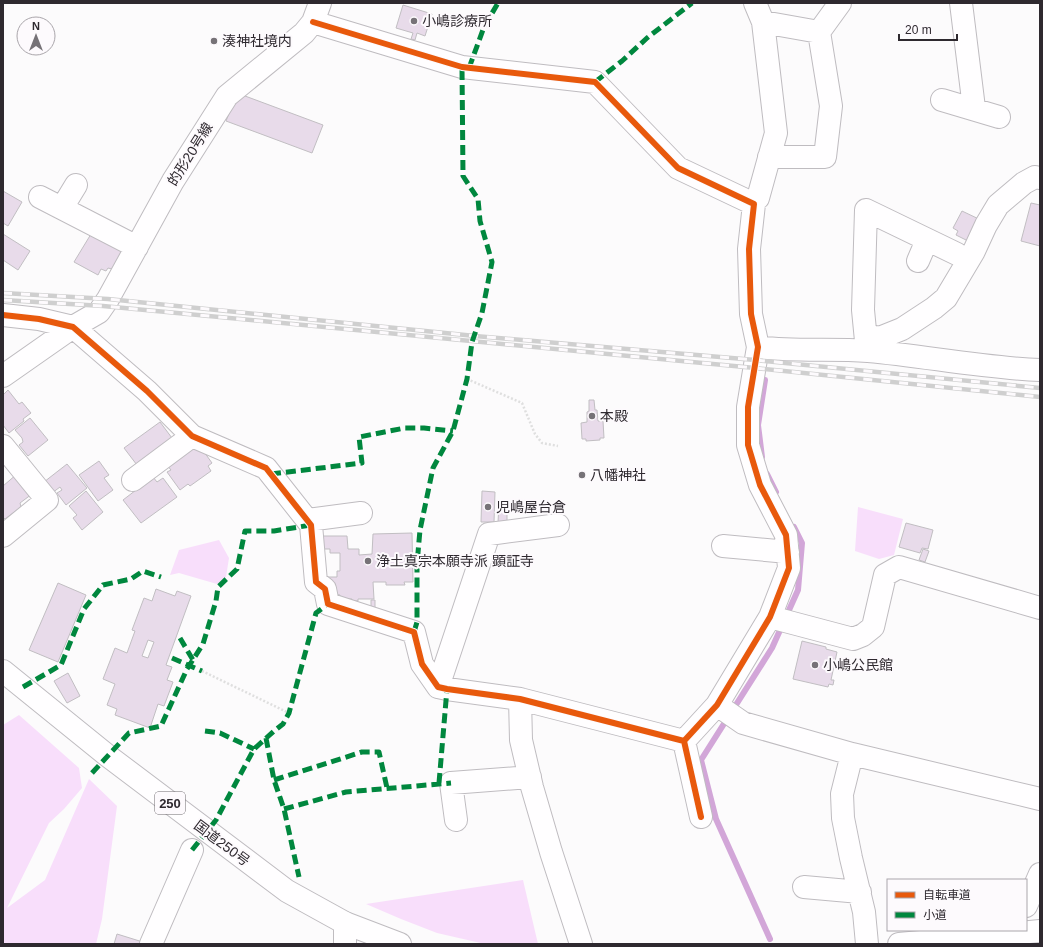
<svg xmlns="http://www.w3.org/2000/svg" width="1043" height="947" font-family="Helvetica,'Noto Sans JP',sans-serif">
<rect width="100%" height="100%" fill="#fcfbfc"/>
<path fill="#f8defb" d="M858,507l45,12 -9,36 -15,4 -24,-8z
M219,540l10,18 -3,19 -9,7 -38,-11 -9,2 9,-25z
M19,715l60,53 3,20 -18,21 -15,14 -42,85 38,-28 44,-101 28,27 -15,113 -6,25h-93v-219z
M523,880l15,64h-53l-48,-11 -36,-14 -35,-15z"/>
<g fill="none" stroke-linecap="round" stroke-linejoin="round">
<path stroke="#d2a6d8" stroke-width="6" d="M762,457l-4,-32 7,-45
M767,474l9,18
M770,939l-54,-120 -15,-59 71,-112 26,-58 4,-47 -8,-16"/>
</g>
<path fill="#e8dbea" stroke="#c1bec2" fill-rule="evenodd" d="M403,5l29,9 -7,22 -8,-3 -2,7 -4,-1 2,-6 -17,-5z
M237,93l86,32 -11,28 -86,-32z
M3,191l19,11 -14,24 -5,-3z
M1031,203l9,2v41l-19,-5z
M962,211l21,10 -11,22 -16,-8 2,-4 -5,-3z
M3,234l27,17 -12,19 -15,-10z
M91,234l35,17 -10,19 -8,-2 -2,3 -5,-2 -3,6 -24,-13z
M8,390l11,14 3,-2 9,11 -8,6 1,2 -15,12 -6,-8v-30z
M589,400h5l1,10h2l1,11h5l1,17h-4v2l-14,1v-2h-4l-1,-16 6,-1v-10l2,-1z
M30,418l18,22 -20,16 -9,-11 4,-3 -1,-4 -7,-8z
M160,422l15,20 -35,27 -16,-21z
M197,442l15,21 -4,3 3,5 -21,15 -2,-2 -8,6 -13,-18 4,-2 -5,-6z
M99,461l10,14 -5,3 9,12 -15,11 -19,-26z
M67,464l20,24 -21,17 -9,-12 5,-3 -2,-3 -8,6 -8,-11z
M17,474l15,20 -12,9 1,4 -16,12 -2,-2v-31z
M153,477l4,5 6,-4 14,19 -36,26 -18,-23z
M86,491l17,21 -21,18 -9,-12 4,-3 -8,-9z
M482,491l13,1 -1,30h-13z
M499,501h8v22h-9z
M906,523l27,7 -5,19 -6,-1 -2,5 -21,-6z
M412,533l1,49h-9l1,3h-19v-3h-13l1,17h-16v2h-6v-2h-12v-4l-6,-1 -12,-17h15v-6h3v-18h-10v-4h-7v-13h24l1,13h11v6l13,-1 1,-20z
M923,549l6,2 -4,11 -6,-2z
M58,583l28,12 -28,67 -29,-12z
M156,589l19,7 2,-5 14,5 -25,69 6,2 -5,13 6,2 -9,24 -6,-2 -8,24 -35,-13 2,-6 -10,-4 8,-21 -12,-5 12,-31 12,5 8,-22 -3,-1 12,-32 8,3zM148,640l6,2 -6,16 -6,-2z
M371,600h4v8l-4,1z
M802,641l24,6v2l11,3 -6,28h3l-1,5 -4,-1 -1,3 -35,-8z
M68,673l12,23 -13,7 -13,-22z
M117,934l29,9v1h-32z"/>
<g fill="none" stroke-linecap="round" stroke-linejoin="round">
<g stroke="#bfbcc0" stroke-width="24">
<path id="minor" d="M755,3l8,19 13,111 -18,65
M961,3l13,105
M313,22l149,45 133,15 83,86 76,36 -5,45 2,65 7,33 -10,60v38l12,40 26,50 3,33 -19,49 -53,88 -33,36 17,76
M763,22l56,10 21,-29
M942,100l57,17
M769,157h56l6,-51 -12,-74
M40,197l97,50
M62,208l14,-23
M918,261l9,-21
M3,315l36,4 34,8 74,64 45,45 74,32 45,57 5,57 9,7 3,15 86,28 8,32 16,23 9,2 73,10 164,42
M866,338l16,-1 20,-8 32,-21 12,-10 28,-47 12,-26 12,-20 26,-22 11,-6 5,1
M758,347c36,5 73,1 110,4 57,5 114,17 172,19
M867,351l-4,-41 3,-100 91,44
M3,376l70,-49 26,-15 9,-13 65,-118 54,-85 77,-63 9,-11 7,-19
M3,446l44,54 -44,36
M133,480l59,-44
M308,520l53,-7
M723,546l65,6
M770,617l83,22 10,-4 10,-8 12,-52 14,-8 141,41
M438,687l51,-153 69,-9
M520,699l1,41 11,47 19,65 30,92
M717,705l26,18 109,31 188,45
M852,754l-10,40 1,24 8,40 13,54 3,32
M456,820l-5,-37 79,-6
M804,887l56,5
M1026,906l14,-32
M345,923v21
M151,944l41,-94"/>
</g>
<g stroke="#bfbcc0" stroke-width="24">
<path id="highway" d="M3,671l105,85 179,135 58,32 55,21
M899,944l141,-13"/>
</g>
<path stroke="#dfdfdf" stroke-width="2.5" stroke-dasharray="2 2" stroke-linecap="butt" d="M467,379l55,24 13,31 7,9 16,3
M202,671l87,42"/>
<use href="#minor" stroke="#fffeff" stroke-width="22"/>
<use href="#highway" stroke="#fffeff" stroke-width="22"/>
<g stroke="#cfcfcf" stroke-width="4.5">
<path id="rail" d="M3,293l105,6 367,37 280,24 285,28
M3,300l100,6 652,62 285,29"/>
</g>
<use href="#rail" stroke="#fdfafd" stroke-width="3" stroke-dasharray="9" stroke-linecap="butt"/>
<path stroke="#00873e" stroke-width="5" stroke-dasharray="10 5" stroke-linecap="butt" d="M469,68l15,-41 14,-24
M595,82l27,-21 25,-23 45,-35
M271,474l91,-11 -3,-26 46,-9h19l29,3
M414,632l3,-10v-58l3,-34 13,-62 20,-37 14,-52 5,-37 10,-29 10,-51 -12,-41 -2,-22 -15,-23 -1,-109
M180,638l13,22
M172,658l30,13
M23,687l38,-22 23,-56 19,-24 28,-6 12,-8 18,6
M205,731l15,2 34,16
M266,738l8,42 10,29 15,68
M92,773l37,-40 32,-7 26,-57 16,-25 13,-43 2,-14 19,-18 8,-38h29l37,-6
M274,780l88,-28h17l8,36
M439,783l8,-94
M284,809l62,-17 105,-9
M192,850l24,-30 38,-71 20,-18 9,-7 6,-11 27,-100 12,-9"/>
<g stroke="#fdfafd" stroke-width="8">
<path id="cycleway" d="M313,22l149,45 133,15 83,86 76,36 -5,45 2,65 7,33 -10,60v38l12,40 26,50 3,33 -19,49 -53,88 -33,36 17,76
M3,315l36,4 34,8 74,64 45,45 74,32 45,57 5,57 9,7 3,15 86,28 8,32 16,23 9,2 73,10 164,42"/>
</g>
<use href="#cycleway" stroke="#e8590c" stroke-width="6"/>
</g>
<g fill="#767277" stroke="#fdfafd" stroke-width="1.5">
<circle cx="414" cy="21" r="4"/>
<circle cx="214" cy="41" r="4"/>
<circle cx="592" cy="416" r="4"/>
<circle cx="582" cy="475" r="4"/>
<circle cx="488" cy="507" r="4"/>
<circle cx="368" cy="561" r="4"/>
<circle cx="815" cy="665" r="4"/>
</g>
<g text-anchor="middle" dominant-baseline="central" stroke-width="4" stroke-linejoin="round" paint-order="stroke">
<rect fill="#fdfafd" stroke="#6c686d" stroke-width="1" x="155" y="792" width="30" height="22" rx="3"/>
<g font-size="13" font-weight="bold" fill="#2e292f">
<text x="170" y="803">250</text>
</g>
<g font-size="14" fill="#2e292f" stroke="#fdfafd" text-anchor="start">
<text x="422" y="21">小嶋診療所</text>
<text x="222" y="41">湊神社境内</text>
<text x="600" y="416">本殿</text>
<text x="590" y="475">八幡神社</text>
<text x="496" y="507">児嶋屋台倉</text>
<text x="376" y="561">浄土真宗本願寺派 顕証寺</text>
<text x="823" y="665">小嶋公民館</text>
</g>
<g font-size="14" fill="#2e292f" stroke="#fdfafd">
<text transform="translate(190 154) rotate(-58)">的形20号線</text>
<text transform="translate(222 843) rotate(37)">国道250号</text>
</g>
</g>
<rect width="1043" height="947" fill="none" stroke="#2e292f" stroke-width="8"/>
<rect x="887" y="879" width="140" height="52" fill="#fdfafd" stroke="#aaa6ab"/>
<rect x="895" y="892" width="20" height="6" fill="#e8590c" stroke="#aaa6ab"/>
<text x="923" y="899" font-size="12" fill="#2e292f">自転車道</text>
<rect x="895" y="912" width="20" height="6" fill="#00873e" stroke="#aaa6ab"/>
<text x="923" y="919" font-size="12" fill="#2e292f">小道</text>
<g transform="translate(36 36)"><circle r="19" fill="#fdfafd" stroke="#aaa6ab"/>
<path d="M0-3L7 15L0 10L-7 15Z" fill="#767277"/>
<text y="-6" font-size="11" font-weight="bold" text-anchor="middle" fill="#2e292f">N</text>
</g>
<path d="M899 34v6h58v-6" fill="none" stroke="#2e292f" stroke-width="2"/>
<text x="905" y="34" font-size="12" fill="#2e292f" stroke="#fdfafd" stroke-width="3" paint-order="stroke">20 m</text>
</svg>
